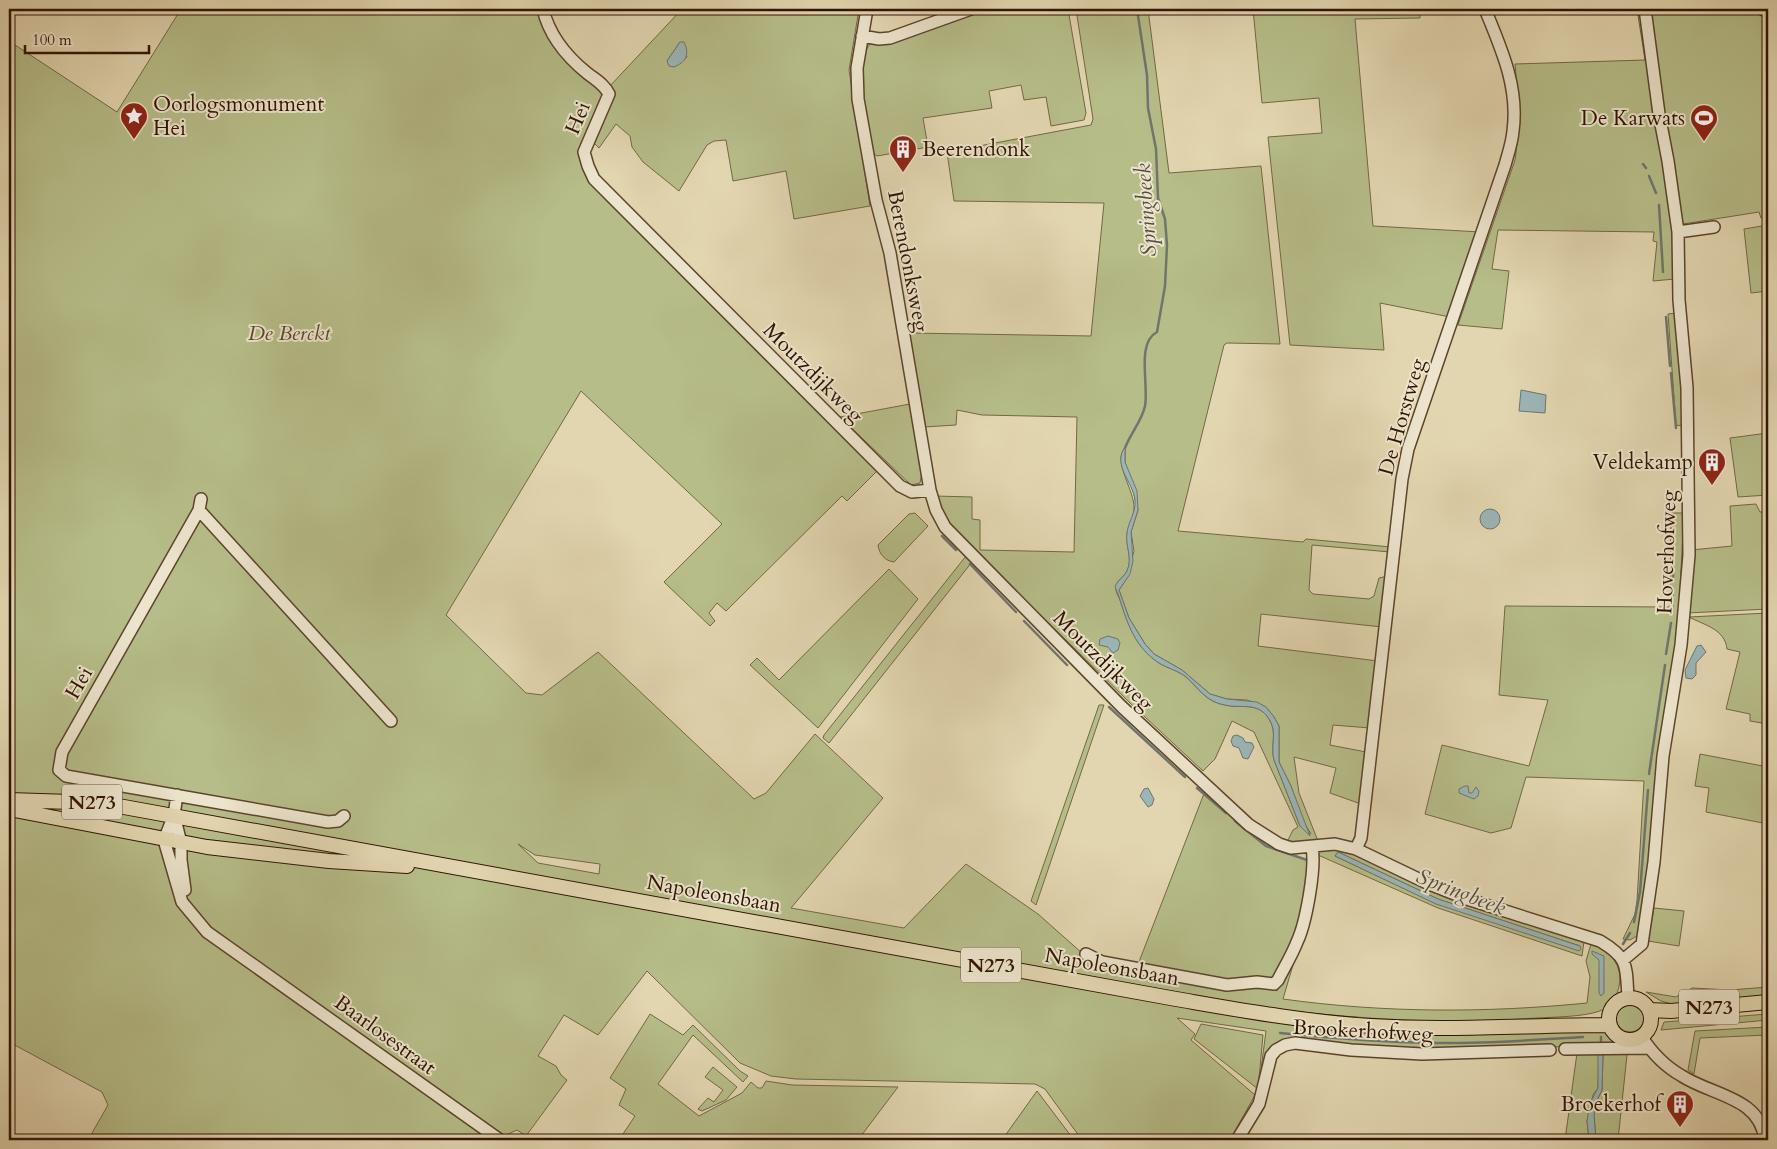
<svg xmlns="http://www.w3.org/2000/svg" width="1777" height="1149" font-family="Cardo,serif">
<rect width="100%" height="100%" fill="#e2d6b0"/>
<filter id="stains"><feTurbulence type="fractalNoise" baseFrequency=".004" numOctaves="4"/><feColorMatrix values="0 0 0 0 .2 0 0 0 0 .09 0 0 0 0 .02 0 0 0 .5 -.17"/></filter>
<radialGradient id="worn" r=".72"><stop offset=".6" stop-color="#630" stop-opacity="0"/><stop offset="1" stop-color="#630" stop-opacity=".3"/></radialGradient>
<path fill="#b6bd89" stroke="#736844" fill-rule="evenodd" d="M181,9h358l3,10 62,71 -19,59 7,22 287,298 -32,32 -5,-5 -116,115 -9,-8 -8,10 6,8 -5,5 -46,-44 58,-58 -141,-133 -135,224 80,78 16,2 56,-43 156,147 12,-6 49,-59 68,64 -92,110 113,20 62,-64 72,50 53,47 178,25 8,5 23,-50 -17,58c101,14 203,14 304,4l3,-26 -4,-16 5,-17 3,-1c14,8 25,18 26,34 0,14 -6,29 -20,34 -17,6 -46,6 -64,7 -91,7 -180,1 -270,-10l-709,-127 710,137 335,11 16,11 17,6 -22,-2 -120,6 -220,-4 -12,23 5,-38 -89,-13 18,16 -4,6 64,55 -25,45h-148l-37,-51 -10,-5 -239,-5 -25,-3 -31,-13 -93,-92 -49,64 -34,-20 -26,41 18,10 5,9 6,5 -41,56 -9,-6 -22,10h-407l20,-35 -6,-13 -93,-50v-1001l108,71zM518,844l17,11 65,9 -1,10 -61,-11z
M682,9h177l-10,61 21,136 -76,13 -8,-48 -53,10 -7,-41 -12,1 -7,4 -28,46 -36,-29 -11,-15 -2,-11 -14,-12 -17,24 -5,-5 18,-42 -3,-14zM680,42l7,15 -13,10 -7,-6z
M981,9h87l18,104 -2,7 -33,6 -5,-29 -22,3 -3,-15 -32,6 3,17 -69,10 5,29 -51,9 -4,-3c-4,-26 -21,-88 -3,-109l20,-2z
M1076,9h72l21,164 92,-7 19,178 -53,-1 -3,2 -46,186 125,11 3,-3 85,8 -1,5 -78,-7 -3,45 4,4 56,5 5,-3 5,-18 9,-2 -6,51 -121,-13 -3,32 120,15 -8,67 -37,-3 -3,20 36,7 -5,52 -31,-11 6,-25 -42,-11 5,36 19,48 -14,3 -17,-2 6,-12 5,-3 -44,-95 -22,-11 -17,38 -12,12 -73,-68 -173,-170 -12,-15 -10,-22 37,1v22l8,1v30l94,2 3,-135 -95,-2 -25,-5 -1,15 -32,2 -15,-94 182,3 13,-133 -150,-2 -7,-49 144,-27 2,-6zM1125,448v14l13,48 -7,22 3,19 -9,30 -6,9 10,28 16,26 9,10 28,16 28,24 17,5 20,1 19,7 8,10 5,9v36l12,24 11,33 9,15 -11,-8 -26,-66c-4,-14 4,-28 -5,-41 -11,-18 -28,-10 -44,-14 -19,-3 -26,-16 -39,-28 -7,-6 -19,-9 -27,-14 -23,-15 -31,-38 -39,-63 -1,-3 -4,-7 -4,-10 -1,-10 8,-12 11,-19 5,-11 1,-19 0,-30 -2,-12 7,-21 7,-33 1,-17 -22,-47 -9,-60z
M1253,9h167v9l-65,1 18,207 108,6 -31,85 -70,-14 4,47 -94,-5 -22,-208 54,-4 -3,-35 -57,5z
M1637,9h5l31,199 2,71 -22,2 4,-39 -4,-1 1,-9 -156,-2 -6,39 17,2 -7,58 -44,-4 57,-165 5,-39 -5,-57 130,-4z
M1649,9h109l10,6v202l-7,1 -2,-6 -76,12 -19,-110z
M1768,225v66l-17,2 -7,-64z
M1677,313l6,113 -7,-1 -8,-111z
M910,404l12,68 -2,11 -9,2 -71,-68z
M1768,433v62l-30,2 -8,-59z
M1756,504l4,8h4l4,54v43l-81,4 4,-63 41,-4 -2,-40z
M915,513l13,13 -34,36c-9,-1 -15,-8 -16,-17l31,-31z
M1671,513h13l-6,113 -38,308 -10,6 -7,-1 12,-25 2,-13 7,-120 -118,-4 -15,51 -20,5 -66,-19 17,-69 87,21 19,-66 -49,-5 6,-89 165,1z
M966,556l6,6 -143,181 -6,-5 1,-3z
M889,569l29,30 -100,129 -68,-63 7,-7 22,22z
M1768,613v111l-18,-3v-7l-24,-5 14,-57 -13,-3c-2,-20 -23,-24 -38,-32z
M1099,705h5l-68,200 -5,-4z
M1700,754l68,13v57l-62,-12 3,-24 -14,-2z
M1205,791l47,42 24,17 34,11 -14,79 -19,39 -50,4 -90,-16z
M1342,848l242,93 -2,15 -144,-48 -120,-53 2,-5zM1338,852l100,47 142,47 -143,-42 -102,-48z
M1654,908l30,3 -5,35 -31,-5z
M1768,987v11l-96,6 -11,-3 -15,-9 30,5 16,-9 38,2z
M1616 1018a14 14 0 1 1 28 0a14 14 0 1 1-28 0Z
M650,1014l33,21 10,-10 47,46 8,5 -5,6 -50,-47 -35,49 41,32 43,-23 9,-11 7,6h4l4,-7 26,4 106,2 -40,53h-239l16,-24 -16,-11 7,-16 -16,-11z
M1768,1014v6l-107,10 3,-8z
M1201,1024l62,11 -5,54 -64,-50z
M1768,1027v8l-68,3 -6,36 -6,-4 7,-39z
M1613,1052l14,3 -9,85h-22l-2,-25 3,-15 5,-10 1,-35 -4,-1 -1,34 -5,7 -6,26 2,19h-24l12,-87z
M713,1067l24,20 -11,13 -24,11 -4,-2 10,-11 6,4 9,-12 -18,-13z
M1037,1091l37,49h-72z"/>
<path fill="#9bb6b7" stroke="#70756e" d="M680,42h4c6,13 2,20 -10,25l-5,-1 -2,-5z
M1521,390l25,5 -1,18 -26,-2z
M1125,447v15l12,29 1,19 -7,22 2,29 -3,13 -11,16 10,28 16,26 9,10 28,16 28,24 17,5 30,3 9,5 8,10 5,9v36l12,24 19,50 -10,-10 -26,-66c-4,-14 4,-28 -5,-41 -11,-18 -28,-10 -44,-14 -19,-3 -26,-17 -39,-28 -7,-6 -19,-9 -27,-14 -24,-16 -31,-38 -39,-63 -1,-5 -4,-9 -5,-14 3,-6 9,-9 12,-15 6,-13 -2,-25 0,-38 1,-11 9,-20 8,-33 -2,-18 -23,-35 -10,-53z
M1480 519a10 10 0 1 1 20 0a10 10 0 1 1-20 0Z
M1108,636l10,3 2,4 -2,7 -5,3 -5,-6 -9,-2 1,-6z
M1701,645l5,7 -10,11v12l-4,4 -6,-1 -1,-8 12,-24z
M1237,735l6,3 2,4 7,1 2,4 -6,12 -5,-1 -4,-10 -6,-2 -2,-5 2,-5z
M1465,786h3l1,7h3l4,-6 3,4 -1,5 -4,3 -15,-6v-4z
M1148,788l6,11 -2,6 -4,2 -8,-11 4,-7z
M1338,852l100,47 142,47 1,3 -2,2 -143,-47 -101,-48z
M1592,951l12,5v37l-3,3 -2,-3v-33l-7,-6z
M1598,1054l5,1 -1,35 -5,10 -3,15 2,25h-7l-2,-19 3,-18 8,-15z"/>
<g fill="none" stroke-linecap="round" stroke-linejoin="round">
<path stroke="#70756e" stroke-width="2.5" d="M1643,164l3,4
M1649,176l7,17
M1659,205l4,67
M1666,317l4,49
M1671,373l5,55
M1125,448c5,-14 17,-27 20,-42 4,-22 -9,-63 12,-74l8,-46 2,-41 -2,-26 -7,-21 -2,-49 -8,-41 -1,-33 -10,-66
M942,536l14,14
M970,564l46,48
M1673,577v-34
M1672,614l1,-25
M1024,621l43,44
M1666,654l5,-31
M1109,707l76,70
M1649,774l16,-109
M1197,788l29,25
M1235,821l31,25 41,14
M1634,922l6,-30 8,-102
M1623,944l7,-11
M1280,1033c51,5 102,9 153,10 50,1 100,-3 150,-6
M1601,1037v6"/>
<g stroke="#5c442c" stroke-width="14">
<path id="minor" d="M543,9c6,26 23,47 44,64 9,7 17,11 22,21l-25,58 4,14 6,13 306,307 12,6 18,-2
M867,9l-10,59 1,31 18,101 14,53 40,237 6,20 9,17 177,180 127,118 30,19 12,4 44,-4 21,5 73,35 38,15 133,42c29,17 26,25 28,57
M1762,9l6,3
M862,36l17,3 11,-1 81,-29
M1678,232l36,-5
M201,499l-2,11 -137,242 -3,18 7,6 262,46 10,-1 6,-5
M199,510l192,211
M177,795l-3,20 -10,25 18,62 25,30 293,208
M174,815l7,28v17l4,30
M1356,849l5,-11 41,-359 6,-30 97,-284c3,-11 7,-22 8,-34 6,-44 -12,-83 -28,-122
M1086,954l16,8 125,23 30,-3 17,2 4,-4c6,-12 14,-25 19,-38 9,-19 19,-74 15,-95
M1623,960l19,-16 12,-82 9,-106 18,-111 8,-90 -2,-167 -8,-88 -1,-68 -10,-71 -9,-47 -14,-105
M1641,1036c11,17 23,30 41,40 31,20 78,21 83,64
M1565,1049l84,-1
M1237,1140l22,-36 12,-48 5,-6 9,-5 10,-2 56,7 71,4 128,-4"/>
</g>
<g stroke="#301400" stroke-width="16">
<path id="major" d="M9,800l93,3 1074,196c64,11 129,23 195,27 79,5 159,-1 239,-1
M9,809l198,38 122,14 78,5
M1609 1019a21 21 0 1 1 42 0a21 21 0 1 1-42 0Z
M1649,1010l22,1 97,-9"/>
</g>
<use href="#minor" stroke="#ece4cc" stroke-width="11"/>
<use href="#major" stroke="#e2d6b0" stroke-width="14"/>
</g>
<defs>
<g id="sight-pin" transform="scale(1.4375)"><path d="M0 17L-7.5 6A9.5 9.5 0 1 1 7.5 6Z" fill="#8f2418" stroke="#ece4cc"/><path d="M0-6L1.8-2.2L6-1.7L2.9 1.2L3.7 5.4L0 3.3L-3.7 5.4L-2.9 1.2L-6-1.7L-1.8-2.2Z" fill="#fff"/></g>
<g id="stadium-pin" transform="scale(1.4375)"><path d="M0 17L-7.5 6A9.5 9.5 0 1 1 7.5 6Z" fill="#8f2418" stroke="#ece4cc"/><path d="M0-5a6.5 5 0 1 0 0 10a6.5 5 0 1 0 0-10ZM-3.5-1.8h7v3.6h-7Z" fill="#fff"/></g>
<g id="building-pin" transform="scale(1.4375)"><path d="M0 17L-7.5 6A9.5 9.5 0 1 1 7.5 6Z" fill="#8f2418" stroke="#ece4cc"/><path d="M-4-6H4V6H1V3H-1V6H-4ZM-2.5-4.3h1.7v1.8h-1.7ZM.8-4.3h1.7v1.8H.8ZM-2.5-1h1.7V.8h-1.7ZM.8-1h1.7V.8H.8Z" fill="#fff"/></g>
</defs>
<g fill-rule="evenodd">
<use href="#sight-pin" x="134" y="116"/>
<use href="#stadium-pin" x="1704" y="118"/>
<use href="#building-pin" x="903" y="149"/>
<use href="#building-pin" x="1712" y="462"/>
<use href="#building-pin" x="1680" y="1104"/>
</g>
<g text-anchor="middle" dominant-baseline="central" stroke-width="4" stroke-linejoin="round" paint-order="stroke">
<g fill="#ece4cc" stroke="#68523d" stroke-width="1">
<rect x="62" y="784.5" width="60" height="35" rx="4"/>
<rect x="961" y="947.5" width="60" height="35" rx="4"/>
<rect x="1679" y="989.5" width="60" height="35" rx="4"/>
</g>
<g font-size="20" font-weight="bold" fill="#301400">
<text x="92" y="802">N273</text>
<text x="991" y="965">N273</text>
<text x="1709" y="1007">N273</text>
</g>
<g font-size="21" fill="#301400" stroke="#ece4cc" text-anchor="end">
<text x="153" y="104" text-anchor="start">Oorlogsmonument<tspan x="153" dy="24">Hei</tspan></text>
<text x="1685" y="118">De Karwats</text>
<text x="922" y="149" text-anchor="start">Beerendonk</text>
<text x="1693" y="462">Veldekamp</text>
<text x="1661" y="1104">Broekerhof</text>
</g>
<g font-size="21" fill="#301400" stroke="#ece4cc">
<text transform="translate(578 118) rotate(-67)">Hei</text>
<text transform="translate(908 261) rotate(79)">Berendonksweg</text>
<text transform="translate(813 373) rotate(45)">Moutzdijkweg</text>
<text transform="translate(1402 417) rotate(-74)">De Horstweg</text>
<text transform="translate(1667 552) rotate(-88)">Hoverhofweg</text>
<text transform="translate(1103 661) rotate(45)">Moutzdijkweg</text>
<text transform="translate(79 683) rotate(-60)">Hei</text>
<text transform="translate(714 894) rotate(10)">Napoleonsbaan</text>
<text transform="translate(1112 967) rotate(10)">Napoleonsbaan</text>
<text transform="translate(1363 1031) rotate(3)">Brookerhofweg</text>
<text transform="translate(385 1035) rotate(36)">Baarlosestraat</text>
</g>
<g font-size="21" font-style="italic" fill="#584729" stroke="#ece4cc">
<text x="289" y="333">De Berckt</text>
</g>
<g font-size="22" font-style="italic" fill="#554d40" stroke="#ece4cc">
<text transform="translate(1146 210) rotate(-94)">Springbeek</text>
<text transform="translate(1461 892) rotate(21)">Springbeek</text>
</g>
</g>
<rect width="1777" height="1149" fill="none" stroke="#e2d6b0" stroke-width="30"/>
<rect x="10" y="10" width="1757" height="1129" fill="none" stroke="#301400" stroke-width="2.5"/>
<rect x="15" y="15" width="1747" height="1119" fill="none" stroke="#301400"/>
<path d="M25 45v8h124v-8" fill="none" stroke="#301400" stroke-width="2.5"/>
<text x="32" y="45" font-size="15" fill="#301400" stroke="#ece4cc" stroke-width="4" paint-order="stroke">100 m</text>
<rect width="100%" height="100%" filter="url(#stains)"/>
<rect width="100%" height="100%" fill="url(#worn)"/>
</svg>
